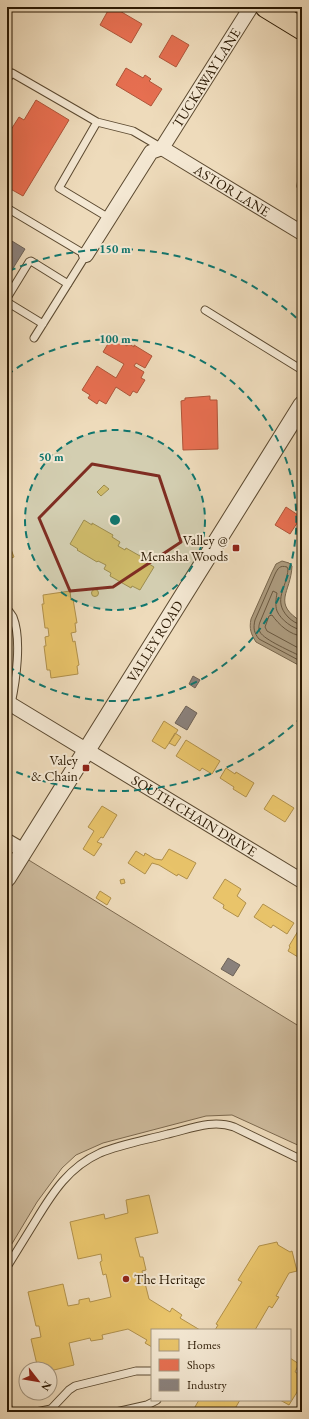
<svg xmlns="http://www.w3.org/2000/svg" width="309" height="1419" font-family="'EB Garamond',serif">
<rect width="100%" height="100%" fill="#eedbbb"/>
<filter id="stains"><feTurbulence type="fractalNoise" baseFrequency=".005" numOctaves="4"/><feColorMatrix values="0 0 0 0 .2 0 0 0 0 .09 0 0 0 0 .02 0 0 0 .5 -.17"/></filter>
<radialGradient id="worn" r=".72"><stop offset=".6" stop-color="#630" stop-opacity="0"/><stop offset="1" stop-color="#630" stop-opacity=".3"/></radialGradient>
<path fill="#cdba9c" stroke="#7c694f" d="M27,859l275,169v119l-70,-32 -26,1 -103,27 -27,12 -14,13 -25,34 -30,50v-361z"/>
<path fill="#ab997c" stroke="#77654b" d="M282,561l7,2 3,3c-1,27 -21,37 10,56v45l-46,-25c-5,-8 -7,-13 -5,-23l21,-47 4,-8z"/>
<path fill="#e9c46a" stroke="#b0904b" d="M104,485l5,4 -8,7 -4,-4z
M84,520l8,5v-2l21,12 -1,2 8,5 -2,4 7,4 1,-2 21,12 -1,2 8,5 -14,23 -8,-4 -1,2 -21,-12 1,-3 -7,-4 2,-4 -8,-4 -1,1 -20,-12 1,-1 -8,-5z
M7,539l7,18 -7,3z
M91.5 593a3.5 3.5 0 1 1 7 0a3.5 3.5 0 1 1-7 0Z
M70,591l1,9 2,-1 4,24h-2l1,9 -5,1 2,9 2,-1 4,24 -2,1 1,8 -27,4 -1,-8h-3l-3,-24h2l-1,-9 4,-1 -1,-8h-3l-3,-24h2l-1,-9z
M164,721l14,9 -13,19 -13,-8z
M175,733l6,4 -6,9 -6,-3z
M186,740l34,21 -8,13 -10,-6 -2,3 -24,-15z
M226,768l9,6 1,-2 18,11 -8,14 -13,-8 1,-2 -14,-9z
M273,795l21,13 -9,14 -21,-13z
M102,806l15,9 -14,23 -2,-1 -4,5 5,2 -8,12 -11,-7 11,-18 -6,-4z
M169,849l27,14 -9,16 -9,-5 -1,2 -18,-11 -7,-2 -7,11 -17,-11 8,-12 8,5 1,-3 10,6 7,1z
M124,879l1,4 -4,1 -1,-4z
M225,879l16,10 -4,7 9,7 -8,14 -15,-9 1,-3 -11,-7z
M100,891l11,7 -4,7 -11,-7z
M263,904l31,19 -7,11 -14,-9 -2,3 -17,-11z
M301,926l1,28 -2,-1 -2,4 -10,-6 2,-4 -1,-1z
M149,1195l9,38 -23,5 5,19h3l3,13 -4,1 7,28 21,13 2,-4 10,7 -2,3 20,12h-48v17l-7,-4 2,-3 -19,-11 -26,6 1,4 -12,2 -1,-3 -21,5 5,22 -24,6v-2h-12l-7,-30 10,-2 -2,-11h-3l-8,-34 35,-8 5,22 11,-2v-4l10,-2 1,4 21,-5 -5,-23 -3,1 -3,-13 2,-1 -1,-7 -23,5 -8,-37 34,-8 1,5 23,-6 -2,-13z
M277,1242l1,3 12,7 2,-1 5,20 -8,2 -13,23 3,1 -7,11 -3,-2 -14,24h-40l3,-5 -2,-1 26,-42 -4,-2 21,-34z
M290,1358l9,6 -4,8 7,4v8l-13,21 -9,-5h10z
M199,1400h41l-7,12h-46l1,-2 4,2z"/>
<path fill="#e76f51" stroke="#ae5539" d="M110,7h3l29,17 -11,19 -31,-18z
M172,35l17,10 -13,22 -17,-10z
M126,68l17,10 2,-3 6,4 -2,2 13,8 -11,17 -35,-21z
M36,100l33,20 -46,76 -16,-9v-51l12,-19 5,3z
M112,337l15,9 1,-3 6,4v-2l18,11 -7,12 -9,-5 -2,3 10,6 -3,6 4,2 -8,13 -4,-2 -3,5 -14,-9 -10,17 -7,-4 -2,4 -9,-6 2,-3 -8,-5 15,-24 19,12 8,-14 -21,-12z
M210,396v4h7l1,49 -35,1 -2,-49 4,-1v-2z
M286,507l15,10 -11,17 -15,-9z"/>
<path fill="#8a817c" stroke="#6d6257" d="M7,238l18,11 -18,29z
M193,676l7,4 -5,8 -6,-4z
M186,706l11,7 -10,17 -12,-7z
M228,958l12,7 -7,11 -12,-7z"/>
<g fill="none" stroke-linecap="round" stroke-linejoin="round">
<path stroke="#6a583f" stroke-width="1" d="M302,625c-5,-1 -10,-4 -14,-8 -16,-17 -1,-29 0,-48l-1,-2c-7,-2 -9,1 -12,7l-20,46c-2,8 -1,13 4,19l43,23
M302,630c-9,-1 -21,-10 -25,-19 -2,-6 -1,-12 0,-18l-4,-2 -13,31c-1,3 -2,6 0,10 4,8 33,20 42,25
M302,636c-12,-1 -23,-11 -30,-21l-3,1 -4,11 2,4 35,19"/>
<g stroke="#5b4930" stroke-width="9">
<path id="service" d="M7,79l5,-6 85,49 36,9 29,17
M97,122l-38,66 50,30
M302,178l-1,8 1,3
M7,208l79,47 -52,83
M7,298l22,-36 2,-1 37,23
M7,302l36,22
M205,310l97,60
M7,609c2,2 4,5 6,8 9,22 3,64 -2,87
M7,1267c10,-16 19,-31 29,-47 17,-28 33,-53 64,-67 22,-9 46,-13 68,-19 22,-5 44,-15 66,-7l68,33
M7,1403l2,9
M51,1409l18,-19 6,-4 61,-15h16
M36,1412l15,-3 9,3
M116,1412l31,-7 10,-5"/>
</g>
<g stroke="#5b4930" stroke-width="16">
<g id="minor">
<path id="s1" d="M162,148l89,-141"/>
<path id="s2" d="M162,148l140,85"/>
<path d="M86,255l65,-103 11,-4"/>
<path id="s3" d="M7,702l295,179"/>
<path d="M7,841l17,10"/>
</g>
</g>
<g stroke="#5b4930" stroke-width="19">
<g id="tertiary">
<path id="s4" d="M7,878l295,-473"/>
</g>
</g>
<g stroke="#2a1802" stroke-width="23">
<path id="primary" d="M266,7l36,22"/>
</g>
<use href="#service" stroke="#f4e8d3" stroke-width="7"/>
<use href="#minor" stroke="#f4e8d3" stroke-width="14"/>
<use href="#tertiary" stroke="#f4e8d3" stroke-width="17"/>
<use href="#primary" stroke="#eedbbb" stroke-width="21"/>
</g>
<path fill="none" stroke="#8f2418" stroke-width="3" stroke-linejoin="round" d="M92,464l67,12 22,66 -68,45 -43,4 -31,-73z"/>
<circle cx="115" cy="520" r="90" fill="#0f766e" fill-opacity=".12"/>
<g fill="none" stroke="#0f766e" stroke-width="2" stroke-dasharray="7 5">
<circle cx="115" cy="520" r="90"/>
<path d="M7 375A181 181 0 1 1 7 665"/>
<path d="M302 717A271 271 0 0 1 9 769M9 271A271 271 0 0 1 302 323"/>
</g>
<g fill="#8f2418" stroke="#f4e8d3" stroke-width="1.5">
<rect x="232" y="544" width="8" height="8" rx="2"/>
<rect x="82" y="764" width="8" height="8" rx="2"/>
<circle cx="126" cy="1279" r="4"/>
</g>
<g text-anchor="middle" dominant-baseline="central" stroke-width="4" stroke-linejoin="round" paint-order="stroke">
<g font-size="14" fill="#2a1802" stroke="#f4e8d3">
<text stroke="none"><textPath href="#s1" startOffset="83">TUCKAWAY LANE</textPath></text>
<text stroke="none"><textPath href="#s2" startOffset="82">ASTOR LANE</textPath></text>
<text stroke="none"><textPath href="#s4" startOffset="279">VALLEY ROAD</textPath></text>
<text stroke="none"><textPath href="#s3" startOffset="219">SOUTH CHAIN DRIVE</textPath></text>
</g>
<g font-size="14" fill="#2a1802" stroke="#f4e8d3" text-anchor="end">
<text x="228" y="540">Valley @<tspan x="228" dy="16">Menasha Woods</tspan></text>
<text x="78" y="760">Valey<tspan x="78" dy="16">&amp; Chain</tspan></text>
<text x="134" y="1279" text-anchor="start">The Heritage</text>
</g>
</g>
<circle cx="115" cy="520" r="6" fill="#0f766e" stroke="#f4e8d3" stroke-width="2"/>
<g font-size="12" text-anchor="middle" font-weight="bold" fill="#0f766e" stroke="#f4e8d3" stroke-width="4" stroke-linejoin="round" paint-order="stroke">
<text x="115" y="253">150 m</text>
<text x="115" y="343">100 m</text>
<text x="51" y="461">50 m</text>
</g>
<rect width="309" height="1419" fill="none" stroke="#eedbbb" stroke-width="24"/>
<rect x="8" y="8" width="293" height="1403" fill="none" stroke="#2a1802" stroke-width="2"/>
<rect x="12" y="12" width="285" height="1395" fill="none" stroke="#2a1802"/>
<rect x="151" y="1329" width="140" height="72" fill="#f4e8d3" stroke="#a3957f"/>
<rect x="159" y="1339" width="20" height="12" fill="#e9c46a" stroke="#a3957f"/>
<text x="187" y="1349" font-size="12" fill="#2a1802">Homes</text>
<rect x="159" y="1359" width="20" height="12" fill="#e76f51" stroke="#a3957f"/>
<text x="187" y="1369" font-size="12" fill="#2a1802">Shops</text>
<rect x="159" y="1379" width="20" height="12" fill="#8a817c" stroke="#a3957f"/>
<text x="187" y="1389" font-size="12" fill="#2a1802">Industry</text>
<g transform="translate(38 1381) rotate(121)"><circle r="19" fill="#f4e8d3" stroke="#a3957f"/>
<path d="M0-3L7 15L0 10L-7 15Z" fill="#8f2418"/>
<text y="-6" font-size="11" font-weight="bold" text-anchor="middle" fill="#2a1802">N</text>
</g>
<rect width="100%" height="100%" filter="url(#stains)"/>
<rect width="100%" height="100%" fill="url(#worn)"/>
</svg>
